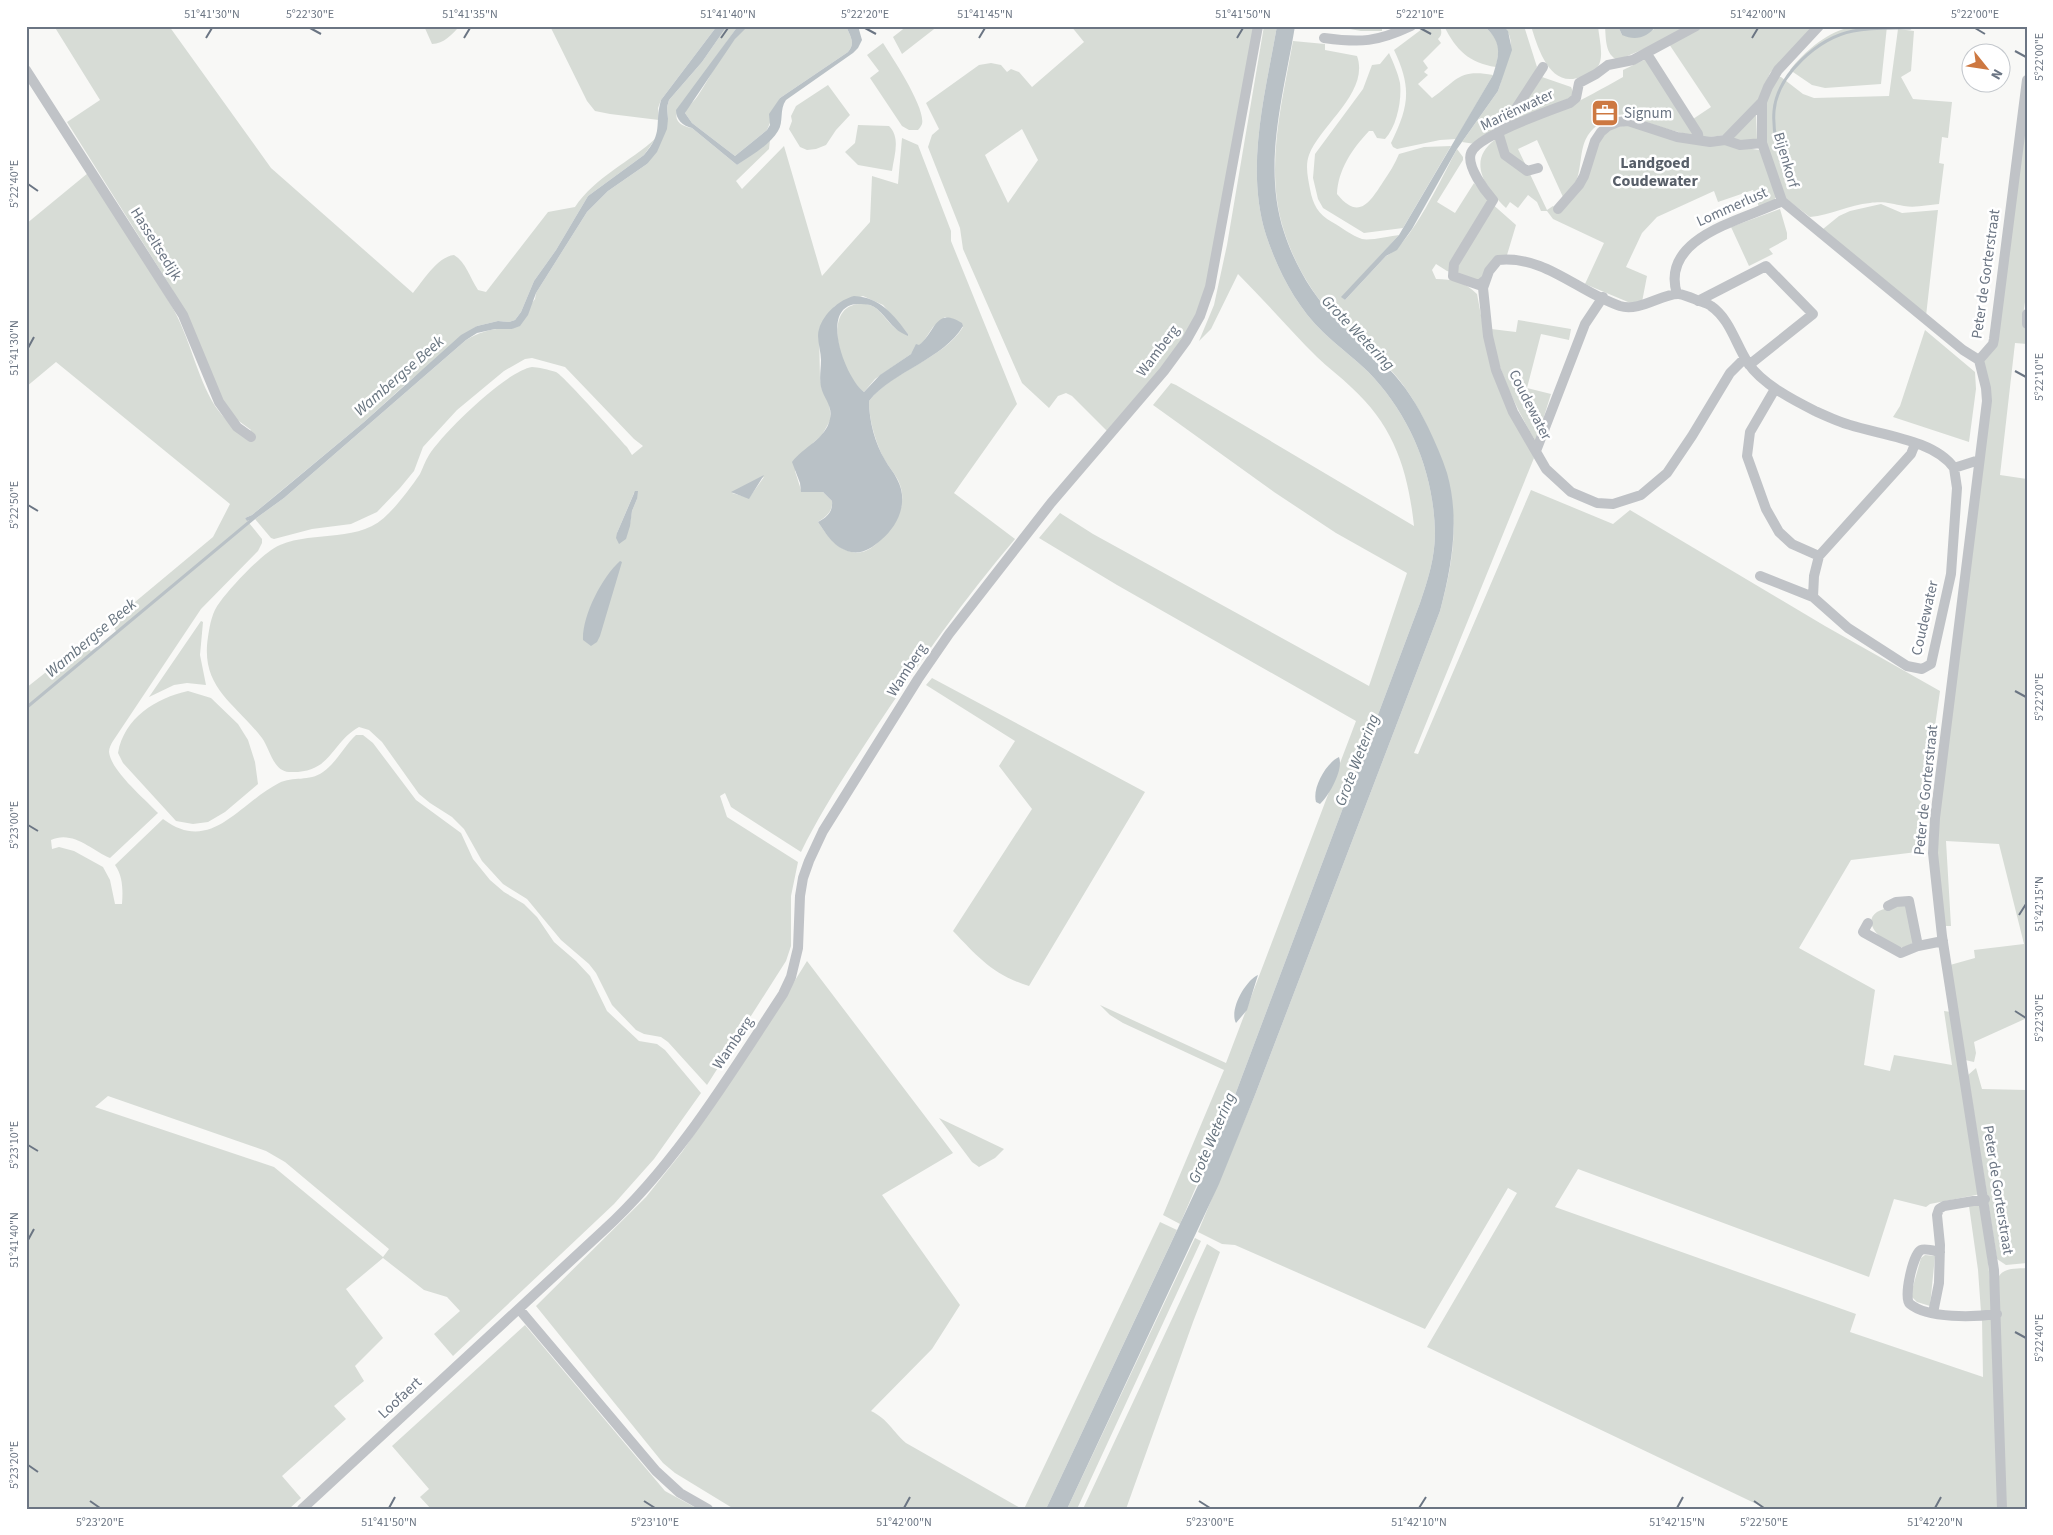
<svg xmlns="http://www.w3.org/2000/svg" width="2053" height="1535" font-family="'Source Sans 3',sans-serif">
<rect width="100%" height="100%" fill="#f8f8f6"/>
<path fill="#d7dcd6" fill-rule="evenodd" d="M54,26h115l102,142 142,125c10,-12 24,-36 41,-38 12,7 16,23 24,35l8,2 62,-80 27,-5c20,-30 55,-45 81,-69l-12,17 -56,41 -32,54 -22,31 -13,31 -6,8 -6,2 -11,-1 -21,5 -69,56 -44,40 -112,93 -7,3 17,21v4l-4,8 -57,58 -88,132c-2,3 -4,7 -4,11 2,19 36,47 49,61l-48,45c-19,-8 -37,-28 -59,-18l1,9 7,-2 15,4 29,16 7,13 5,24h7c1,-13 1,-28 -7,-39l48,-46c48,36 75,-15 116,-36 14,-7 30,-1 44,-11 14,-10 21,-26 33,-37h7l10,8 43,57 45,33 12,26 17,21 14,12 20,12 13,13 17,25 22,19 14,15 17,35 32,30 18,3 8,6 36,43 -47,66 -40,45 -161,152 -19,-22 26,-23 -13,-14 -23,-7 -41,-32 -37,31 37,49 -28,28 9,15 -30,25 12,13 -64,57 19,22 -12,11h-263v-821l53,-42 4,-1 8,6 26,-18 -6,-11 102,-85 17,-33 -174,-142 -30,25v-163l62,-51c27,44 56,88 83,132 19,32 25,70 44,101 8,12 19,21 30,30l6,-6 -23,-17 -56,-124 -105,-167 33,-22zM108,1096l158,55 19,11 104,87 -6,8 -109,-90 -179,-60z
M424,26h36c-8,8 -16,18 -28,18z
M550,26h167l-56,74 -3,8 1,12 -49,-6 -15,-3 -8,-10z
M727,26h11l-48,67c-11,12 -25,30 2,35l45,37 33,-25 -1,9 -33,32 6,8 42,-43 38,130 48,-54 2,-46 26,8 4,-46 16,7 33,86v10l66,163 -63,89 61,46c-51,60 -96,124 -140,190 -26,40 -53,80 -74,123l-70,-45 -6,-14 -5,3 7,21 71,45 -7,34v50l-5,15 -79,124 -39,-43 -7,-5 -17,-3 -8,-4 -24,-25 -16,-32 -7,-9 -28,-24 -34,-41 -24,-15 -21,-23 -18,-32 -12,-12 -22,-14 -11,-9 -37,-52 -13,-12 -10,-3c-29,16 -27,47 -70,45 -16,-1 -19,-23 -27,-34 -27,-35 -62,-50 -54,-101 2,-13 4,-25 12,-35 11,-15 43,-50 60,-57 35,-15 81,-1 109,-32 11,-11 22,-26 31,-39 3,-6 5,-13 9,-19 14,-22 77,-84 103,-88 5,0 18,3 24,5 7,3 61,64 71,75l5,8 11,-9 -9,-7 -69,-72 -33,-9 -7,1 -21,12 -47,39 -34,37 -9,24 -14,17 -23,24 -26,12 -39,5 -38,10 -3,-1 -16,-19 29,-21 182,-158c14,-8 29,-13 46,-11l23,-30 1,-6 51,-81 21,-21 39,-27 21,-45 -1,-12 2,-7 33,-38zM863,296l20,9 25,29c-3,-1 -7,-2 -10,-4 -12,-7 -17,-24 -32,-26 -49,-4 -25,72 -2,88l11,-13 36,-25 12,-12 10,-15 12,-10 18,10c-19,32 -70,43 -94,74 0,19 6,39 14,56 4,8 11,15 15,23 11,23 -1,42 -16,58 -8,9 -18,17 -30,14 -17,-4 -25,-17 -34,-30 9,-6 15,-11 14,-21l-9,-9 -22,-2 -6,-19 18,-28 9,-8 9,-16 -2,-16 -7,-14 -2,-9 -1,-51 16,-23zM764,477l-15,21 -17,-5zM634,493l3,6 -5,12 -2,12 -13,10z
M748,26h98c4,10 10,17 2,26l-68,46 -13,32 -32,26 -43,-33 -7,-10c2,-7 8,-10 12,-16 13,-19 33,-59 51,-71z
M907,26h31l-36,28 -9,-17z
M1071,26h183l-47,263 -19,44 -14,20 -66,79 -36,-36 -6,-3 -8,3 -9,12 -27,-25 -59,-134 -3,-21 -32,-81 4,-12 7,-6 -13,-26 53,-38 12,-2 10,2 6,7 4,-3 8,3 13,15 52,-45zM1022,129l16,31 -30,43 -23,-48z
M1264,26h13c-12,69 -32,141 -11,209 12,36 30,71 57,97 16,16 36,29 51,46 38,42 60,97 61,155 0,24 -7,47 -15,70l-188,500 -52,121 -17,-9 61,-145 -101,-47 -13,-8 -10,-10 126,58 130,-342 -239,-136 -78,-47 21,-25 33,21 276,152 38,-113 -71,-40 -62,-41 -121,-87 18,-22 5,2 238,141c-6,-56 -20,-100 -63,-139 -11,-11 -23,-19 -34,-30 -27,-27 -52,-56 -79,-83l-27,55 -12,12 15,-36 13,-60z
M1333,26h49v5h-21z
M1426,26h14c2,6 2,9 -2,13l3,4 -18,18 5,7 -4,4 4,3 -10,9 14,14c26,-18 26,-29 61,-23l-37,64 -16,1 -43,9 -4,-2 -2,-4c18,-37 21,-55 3,-93z
M1444,26h40c16,14 16,21 12,41 -27,-4 -40,-17 -52,-41z
M1503,26h21l13,41c-10,26 -39,62 -62,77l-13,-2 36,-51c3,-8 4,-15 7,-23 5,-15 11,-29 -2,-42z
M1531,26h67c1,11 5,26 2,36 -2,8 -11,11 -17,14 -33,15 -45,-28 -52,-50z
M1605,26h13l4,9 31,-5 3,-4h30l-33,19 -35,15c-13,-5 -12,-21 -13,-34z
M1702,26h112l-44,47 -12,28 -33,34 -22,3 -10,-19 18,-12 -42,-63z
M1887,26l-6,58 -56,4 -13,-3 -22,-15c14,-18 35,-36 57,-42 12,-3 28,-2 40,-2z
M1898,29l16,2 -3,40 -10,6 12,22 39,3 -4,36 -6,-1 -3,26 5,1 -5,40c-11,1 -24,4 -35,2 -13,-2 -19,-5 -34,-3 -21,2 -39,12 -60,14l-25,-19 -17,-45 -2,-15 1,-40 9,-21h5l22,17 11,4 75,-2z
M1293,41l32,3v6l32,6c13,36 -37,69 -48,99 -4,11 -1,23 1,34 3,16 8,25 22,33 9,5 20,14 30,17 7,2 29,-3 37,-4l-57,62 3,3 41,-44c24,-9 58,-83 71,-107l6,8v3l-26,42 18,11 19,-30 16,19 26,23 -9,30h-4l-23,27 -33,-11 -11,-7 -4,6 4,9c17,0 29,3 41,15l8,43 49,121 -120,295 4,1 113,-264 82,34 17,-14 195,116 115,65 -23,161 -66,8 -52,88 76,42 -11,75 26,6 4,-16 58,10 -8,-54 7,1 30,182 -51,10 -4,3 -32,-8 -25,78 -291,-108 -23,38 301,107 -6,18 133,45 -1,-58 12,-1 5,191h-232l-340,-162 90,-154 -9,-5 -83,141 -190,-84 -13,-1 -24,-12 57,-137 185,-484c9,-33 17,-70 12,-105 -1,-8 -4,-17 -6,-26 -12,-42 -27,-80 -58,-113 -17,-17 -36,-31 -53,-49 -23,-24 -41,-55 -51,-87 -20,-62 -2,-128 9,-190z
M883,43c9,14 43,65 39,81 -1,2 -2,4 -4,6h-9l-7,-4 -32,-48 9,-7 -12,-16z
M1389,53c4,9 9,20 11,30 2,17 -3,43 -15,56l-8,-1 -4,-7h-4c-17,18 -31,39 -32,63 22,27 33,8 46,-12 6,-9 12,-18 16,-28l25,-7 27,-1 -48,82 -39,5 -41,-25 -5,-9 -5,-21 2,-24 48,-65 9,-24 8,-1z
M1646,59l50,77c-16,-3 -30,-7 -44,-12 -9,-3 -17,-8 -26,-9 -8,-2 -14,2 -21,6 -38,18 -12,56 -42,76l-26,-57 -19,9 29,61 6,-4 8,6 36,-69 13,-14 18,-4 93,19 38,6 3,2 14,45 -4,6 -12,7 -7,-20 -35,12 -4,-11 -57,26 -15,16 -16,34 21,9 -5,26h-14l-43,-18 19,-41 -51,-24 -6,-8h-6l-4,-9 -9,-7 -10,13 -8,-6 -4,6c-64,-62 6,-79 56,-99 21,-9 41,-21 61,-32v-7z
M1542,77l29,10 2,5 -1,5 -66,29z
M828,85l22,30 -14,15 -10,15 -10,4 -9,1 -7,-3 -11,-18 3,-8 -1,-5 5,-10z
M2027,104v184l-5,35 5,5v16l-12,-1 -15,132 27,4v539l-53,24 2,11 -2,9 -9,-2 -15,-95 25,-7 -1,-8 50,-6 -25,-100 -53,-3 5,85h-7l-7,-58 2,-49 51,-419 -7,-37 5,-9z
M1756,115l1,24 -8,2 -16,-1 -2,-4z
M858,125l31,1c12,12 5,30 3,45l-34,-6 -13,-13 10,-9z
M1881,204l21,9 36,-3 -12,106 -103,-87 16,-13 11,-5z
M1780,209l7,24v6l-18,10 4,5 -24,12 -18,-39z
M1518,320l53,9 -2,11 -28,-6 -14,54 24,6 -15,48c-21,-36 -39,-72 -45,-113l25,3z
M1925,330l50,42 1,17 -7,53 -76,-25 7,-11z
M201,621l2,1 -3,33 6,30 -19,-2 -13,2 -25,12z
M932,678l213,114 -116,194c-36,-11 -51,-29 -76,-55l79,-122 -33,-43 16,-25 -89,-56z
M188,691l23,7 27,26 10,16 7,22 3,22 -33,28 -17,10 -15,2 -17,-3 -53,-58 -5,-10c6,-35 38,-55 70,-62z
M1904,905l3,2 8,35c-3,1 -7,4 -11,5 -13,2 -46,-22 -27,-35 6,-4 19,-5 27,-7z
M807,961l146,192 -71,42 78,110 -28,44 -61,62c17,8 21,20 35,32l116,66h-288l-59,-36 -12,-10 -127,-157 110,-109 36,-45 76,-112z
M1976,1068l6,21 45,1v173l-21,2 -9,-6 -29,-184z
M939,1118l65,31 -9,9 -16,9 -7,-5z
M1982,1203l11,108 -12,1 -3,-42 -9,-64z
M1160,1222l17,8 -131,279h-22z
M1195,1238l6,3 -124,268h-10z
M1207,1244l13,8 -27,70 -67,187h-43z
M1925,1255l10,1 -5,50 -13,-4 -5,-5v-7l9,-32z
M2027,1268v241h-22l-7,-231c5,-11 18,-9 29,-10z
M525,1325l140,166 33,18h-267l-11,-12 9,-8 -37,-43z"/>
<path fill="#b9c1c6" d="M717,26h10l-25,36 -33,38 -2,7 1,12 -1,10 -10,23 -10,12 -39,27 -21,21 -51,81 -8,22 -8,11 -8,3h-17l-18,4 -11,7 -182,158 -29,21 -8,2 -2,-3 7,-3 28,-23 84,-70 97,-87 16,-9 21,-5 11,1 6,-2 6,-8 13,-31 22,-31 32,-54 56,-41c20,-23 10,-30 17,-55z
M738,26h10l-13,13 -50,74 7,10 43,33 32,-26 3,-5 -1,-11 11,-16 68,-46c8,-9 2,-16 -2,-26h12l4,14 -4,8 -5,5 -67,47c-7,10 -2,22 -8,31 -8,14 -28,25 -41,34l-45,-37c-9,-2 -16,-8 -16,-18z
M1277,26h18c-11,67 -33,139 -11,206 10,31 28,63 52,87 16,17 36,31 52,49 17,17 30,38 40,59 7,15 14,30 19,46 13,45 5,93 -7,138l-185,484 -36,89 -152,325h-21l156,-332 30,-74 188,-500c8,-23 15,-46 15,-70 -1,-58 -23,-113 -61,-155 -15,-17 -35,-30 -51,-46 -27,-26 -45,-61 -57,-97 -21,-68 -1,-140 11,-209z
M1484,26h19l5,5 4,19 -14,41 -41,58 -45,80 -15,21 -11,6 -41,44 -4,-3 58,-62 94,-160c7,-22 9,-33 -9,-49z
M1618,26h38c-9,12 -21,15 -34,9z
M854,296c26,1 40,19 54,38v2c-4,-2 -9,-4 -13,-8 -8,-7 -14,-19 -25,-23 -4,-1 -8,-1 -12,-1 -40,1 -13,74 6,88l16,-17 31,-21 5,-10 3,1c17,-13 16,-39 43,-22l1,3c-19,33 -70,45 -94,75 0,20 6,42 16,59 3,6 9,12 12,19 12,22 2,46 -16,61 -9,8 -18,14 -30,12 -17,-4 -24,-17 -33,-30 10,-5 15,-11 14,-21l-9,-9h-22l-1,-9 -8,-21c11,-15 34,-23 38,-43 3,-13 -6,-20 -9,-32 -2,-9 0,-18 0,-27 0,-10 -5,-22 -2,-31 5,-16 20,-29 35,-33z
M764,475l-15,24 -18,-7z
M635,491h3l-1,8 -5,12 -2,15 -4,13 -7,5 -3,-6 1,-5z
M620,561l2,1 -22,74 -3,6 -6,4 -8,-6c-1,-24 19,-63 37,-79z
M1339,757c5,12 -10,39 -19,47l-4,-2c-4,-14 10,-39 23,-45z
M1258,975l-11,35 -11,13c-7,-13 9,-42 22,-48z"/>
<g fill="none" stroke-linecap="round" stroke-linejoin="round">
<path stroke="#b9c1c6" stroke-width="3" d="M1788,183c-7,-24 -16,-47 -14,-72 3,-36 44,-73 79,-80 19,-4 38,-3 57,-3
M26,708l228,-190"/>
<path stroke="#c0c3c7" stroke-width="10" d="M1819,26l-41,44 -10,17 -6,15v41l20,58 181,149 16,10
M1324,38c37,5 53,4 87,-12
M1647,54l51,80 1,6
M26,70l157,245 36,87 18,25 14,10
M1725,140l37,-38
M1538,168l-11,3 -22,-16 -7,-23 19,-25 26,-40
M1558,209l21,-24 5,-9 11,-35 6,-9 7,-6 10,-4 10,-1 49,16 33,5 15,-2 15,5 22,-2
M1485,280l-6,5 -26,-9 1,-12 39,-64c-8,-9 -27,-34 -22,-47 6,-17 80,-43 99,-50l6,-5 3,-15 17,-9 12,-9 25,-5 63,-34
M1677,294c-18,-58 68,-74 105,-93
M1698,301l68,-35 47,48 -64,51
M2027,314v10
M1745,358l-15,15 -38,63 -25,37 -26,22 -28,9 -16,-1 -26,-11 -25,-23 -33,-57 -17,-42 -8,-34 -5,-48 6,-17 9,-11c47,-5 80,32 122,46 20,6 43,-13 59,-12 6,1 13,4 18,6 5,2 11,3 14,6 19,13 25,39 37,57 14,21 45,37 67,48 11,5 24,11 35,14 31,10 85,15 104,43l25,-8
M1775,389l-25,43 -3,24 19,53 13,23 13,12 27,12
M1536,451l49,-127 18,-27
M1760,576l53,21 35,31 59,38 15,3 9,-5 20,-90 6,-86 -3,-20
M1813,597l1,-21 5,-20 92,-102 4,-10
M1888,906l8,-4 13,-1 9,45
M1868,923l-5,9 38,21 17,-7 25,-5
M1940,1252c-5,-1 -15,-4 -19,-2 -8,4 -18,48 -11,54 18,15 65,13 87,10
M519,1309l137,162 24,22 28,16
M1933,1313l6,-30 1,-38 -3,-30 2,-6 5,-3 41,-7
M302,1509l302,-279c73,-67 125,-154 179,-236l8,-17 7,-29 2,-52 3,-18 6,-17 14,-30 95,-152 31,-45 102,-131 113,-132 22,-30 14,-25 10,-29 48,-261
M2002,1509l-8,-239 -52,-334 -9,-83 2,-35 52,-417 -1,-13 -7,-28 14,-16 1,-5 33,-259"/>
</g>
<path fill="none" stroke="#6b7583" stroke-width="2" d="M310,28l11,6M865,28l11,6M1420,28l11,6M1975,28l10,6M206,38l6,-10M464,38l6,-10M721,38l7,-10M979,38l6,-10M1237,38l6,-10M1752,38l6,-10M2015,51l11,6M28,184l10,7M28,348l6,-11M2015,371l11,6M28,505l10,6M2015,691l11,6M28,825l10,6M2019,915l7,-11M2015,1011l11,7M28,1145l10,6M28,1240l6,-11M2015,1332l11,6M28,1465l10,7M90,1501l10,7M644,1501l11,7M1199,1501l11,7M1754,1501l10,7M389,1508l6,-11M904,1508l6,-11M1419,1508l7,-11M1677,1508l6,-11M1935,1508l6,-11"/>
<defs>
<g id="office-square" transform="scale(1.4375)"><rect x="-9" y="-9" width="18" height="18" rx="4" fill="#cd7841" stroke="#fff"/><path d="M-6-3h4V-5.5h4V-3h4V5H-6ZM-1-4.5V-3h2v-1.5ZM-6 0V1H6V0Z" fill="#fff"/></g>
</defs>
<g fill-rule="evenodd">
<use href="#office-square" x="1605" y="113"/>
</g>
<g text-anchor="middle" dominant-baseline="central" stroke-width="5" stroke-linejoin="round" paint-order="stroke">
<g font-size="15" fill="#6b7583" stroke="#fff">
<text transform="translate(1517 110) rotate(-25)">Mariënwater</text>
<text transform="translate(1786 160) rotate(74)">Bijenkorf</text>
<text transform="translate(1732 207) rotate(-24)">Lommerlust</text>
<text transform="translate(156 244) rotate(58)">Hasseltsedijk</text>
<text transform="translate(1986 274) rotate(-82)">Peter de Gorterstraat</text>
<text transform="translate(1158 351) rotate(-53)">Wamberg</text>
<text transform="translate(1530 405) rotate(63)">Coudewater</text>
<text transform="translate(1925 618) rotate(-77)">Coudewater</text>
<text transform="translate(907 670) rotate(-57)">Wamberg</text>
<text transform="translate(1926 790) rotate(-84)">Peter de Gorterstraat</text>
<text transform="translate(733 1043) rotate(-56)">Wamberg</text>
<text transform="translate(1998 1190) rotate(81)">Peter de Gorterstraat</text>
<text transform="translate(400 1398) rotate(-43)">Loofaert</text>
</g>
<g font-size="15" fill="#6b7583" stroke="#fff" text-anchor="start">
<text x="1624" y="113">Signum</text>
</g>
<g font-size="16" font-weight="bold" fill="#585f69" stroke="#fff">
<text x="1655" y="163">Landgoed<tspan x="1655" dy="18">Coudewater</tspan></text>
</g>
<g font-size="16" font-style="italic" fill="#67747f" stroke="#fff">
<text transform="translate(1358 333) rotate(46)">Grote Wetering</text>
<text transform="translate(399 376) rotate(-41)">Wambergse Beek</text>
<text transform="translate(91 638) rotate(-40)">Wambergse Beek</text>
<text transform="translate(1357 760) rotate(-69)">Grote Wetering</text>
<text transform="translate(1212 1138) rotate(-67)">Grote Wetering</text>
</g>
</g>
<rect width="2053" height="1535" fill="none" stroke="#ffffff" stroke-width="55"/>
<g transform="translate(1986 68) rotate(120)"><circle r="24" fill="#ffffff" stroke="#c4c8cd"/>
<path d="M0-4L9 19L0 12L-9 19Z" fill="#cd7841"/>
<text y="-8" font-size="14" font-weight="bold" text-anchor="middle" fill="#6b7583">N</text>
</g>
<rect x="28" y="28" width="1998" height="1480" fill="none" stroke="#6b7583" stroke-width="2"/>
<g font-size="12" text-anchor="middle" fill="#6b7583">
<text x="212" y="18">51°41'30"N</text>
<text x="310" y="18">5°22'30"E</text>
<text x="470" y="18">51°41'35"N</text>
<text x="728" y="18">51°41'40"N</text>
<text x="865" y="18">5°22'20"E</text>
<text x="985" y="18">51°41'45"N</text>
<text x="1243" y="18">51°41'50"N</text>
<text x="1420" y="18">5°22'10"E</text>
<text x="1758" y="18">51°42'00"N</text>
<text x="1975" y="18">5°22'00"E</text>
<text transform="translate(2039 57) rotate(-90)" y="4">5°22'00"E</text>
<text transform="translate(14 184) rotate(-90)" y="4">5°22'40"E</text>
<text transform="translate(14 348) rotate(-90)" y="4">51°41'30"N</text>
<text transform="translate(2039 377) rotate(-90)" y="4">5°22'10"E</text>
<text transform="translate(14 505) rotate(-90)" y="4">5°22'50"E</text>
<text transform="translate(2039 697) rotate(-90)" y="4">5°22'20"E</text>
<text transform="translate(14 825) rotate(-90)" y="4">5°23'00"E</text>
<text transform="translate(2039 904) rotate(-90)" y="4">51°42'15"N</text>
<text transform="translate(2039 1018) rotate(-90)" y="4">5°22'30"E</text>
<text transform="translate(14 1145) rotate(-90)" y="4">5°23'10"E</text>
<text transform="translate(14 1240) rotate(-90)" y="4">51°41'40"N</text>
<text transform="translate(2039 1338) rotate(-90)" y="4">5°22'40"E</text>
<text transform="translate(14 1465) rotate(-90)" y="4">5°23'20"E</text>
<text x="100" y="1526">5°23'20"E</text>
<text x="389" y="1526">51°41'50"N</text>
<text x="655" y="1526">5°23'10"E</text>
<text x="904" y="1526">51°42'00"N</text>
<text x="1210" y="1526">5°23'00"E</text>
<text x="1419" y="1526">51°42'10"N</text>
<text x="1677" y="1526">51°42'15"N</text>
<text x="1764" y="1526">5°22'50"E</text>
<text x="1935" y="1526">51°42'20"N</text>
</g>
</svg>
